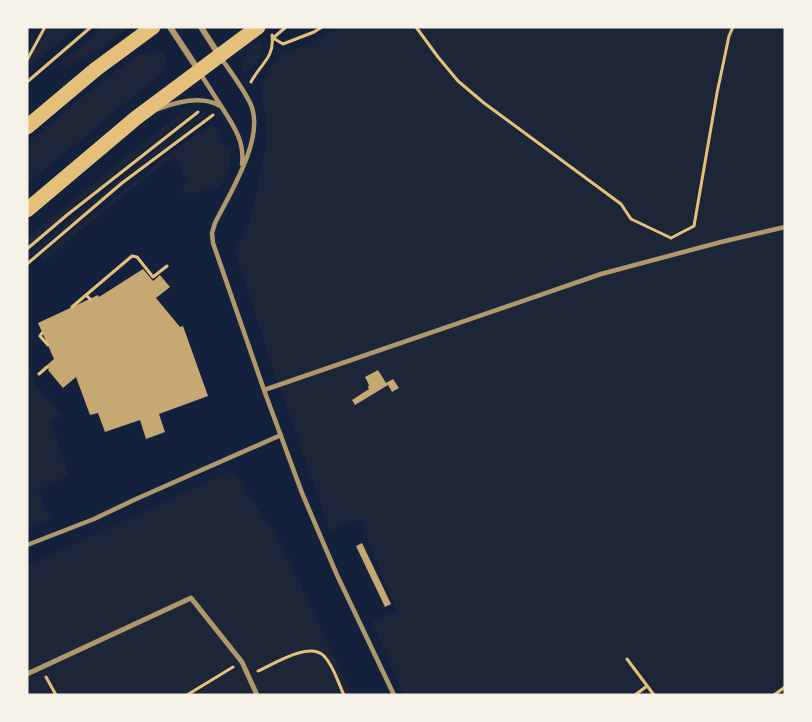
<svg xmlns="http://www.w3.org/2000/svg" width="812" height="722" font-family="'IBM Plex Serif',serif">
<rect width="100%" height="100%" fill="#14213d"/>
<path fill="#1d2539" d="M48,27h31l-52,41v-3z
M104,27h24c-13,16 -45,31 -64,41l-4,-5z
M338,27h447v668h-381l-32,-73 24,-12 -37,-91 -29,12 -59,-169 -36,-110 15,-31 16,-75v-27l-6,-35 22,-32 30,-9z
M261,40c2,20 -3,22 -18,34 -3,-16 6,-25 18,-34z
M157,51l5,1c7,9 5,16 -3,24l-132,108v-40l58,-49 48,-37 14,-6z
M189,110h7l-26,19 -143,117v-8l103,-85 52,-41z
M204,113l4,1 -181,145v-4c59,-47 116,-96 177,-142z
M211,124l4,3 11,20 6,1 -5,29 -9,11 -26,5h-11l5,-11 -10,-24 -11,4 -122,99 -1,-5 119,-96z
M27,362l8,22 28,32 -13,5 19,54 -31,16 13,28 -24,11z
M232,470l49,73 71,152h-325v-129z"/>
<path fill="#c6a872" d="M143,269l10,12 7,-6 10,12 -14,11 24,29 3,-1 25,70 -49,18 6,18 -19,7 -6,-19 -35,12 -7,-19 -8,2 -14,-38 -13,11 -15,-18 1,-1 -3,-3 8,-7 -16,-36 60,-28 1,2z
M378,370l8,13 7,-4 6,9 -7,4 -4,-7 -33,20 -3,-5 17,-11 -1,-2 1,-2 -4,-8z
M362,543l29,61 -6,3 -29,-61z"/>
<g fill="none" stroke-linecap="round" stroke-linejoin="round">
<path stroke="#e5c07b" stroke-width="3" d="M416,27l22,30 20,24 26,22 137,101 10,15 40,19
M273,38l10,6 31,-12 8,-5
M273,38l13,-11
M27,60l18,-33
M27,82l64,-55
M251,82c9,-18 24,-24 21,-47
M671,238l23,-12 23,-133 12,-57 4,-9
M27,249l40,-34 131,-103
M27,264l95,-81 91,-68
M90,299l-4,-4 46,-39 5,1 16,20 14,-11
M72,307l14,-12
M42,333l-2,3 8,9
M39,374l8,-7
M627,659l27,36
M258,671c16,-7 51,-30 66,-15 10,10 14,27 20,39
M46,677l10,18
M187,695l46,-28
M635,695l12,-9
M774,695l11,-8"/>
<path stroke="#b1986c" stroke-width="4.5" d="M221,58c9,13 24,33 30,47 14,33 -21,88 -36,118l-3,10 1,10 51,147 38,103 35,82 57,120
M200,73c7,11 14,22 21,33 12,19 24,35 21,58
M158,109c18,-7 44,-14 62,-3
M264,390l337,-116 120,-32 64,-15
M27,545l67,-26 42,-20 145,-64"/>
<path stroke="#b1986c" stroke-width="5" d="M27,674l164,-76 51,64 15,33"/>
<path stroke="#b1986c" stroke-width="6" d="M170,27l29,44
M201,27l18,28"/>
<path stroke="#e5c07b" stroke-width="15" d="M27,127l69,-58 57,-42
M27,210l109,-92 122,-91"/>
</g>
<rect width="812" height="722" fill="none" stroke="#f6f1e7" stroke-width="57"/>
</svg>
